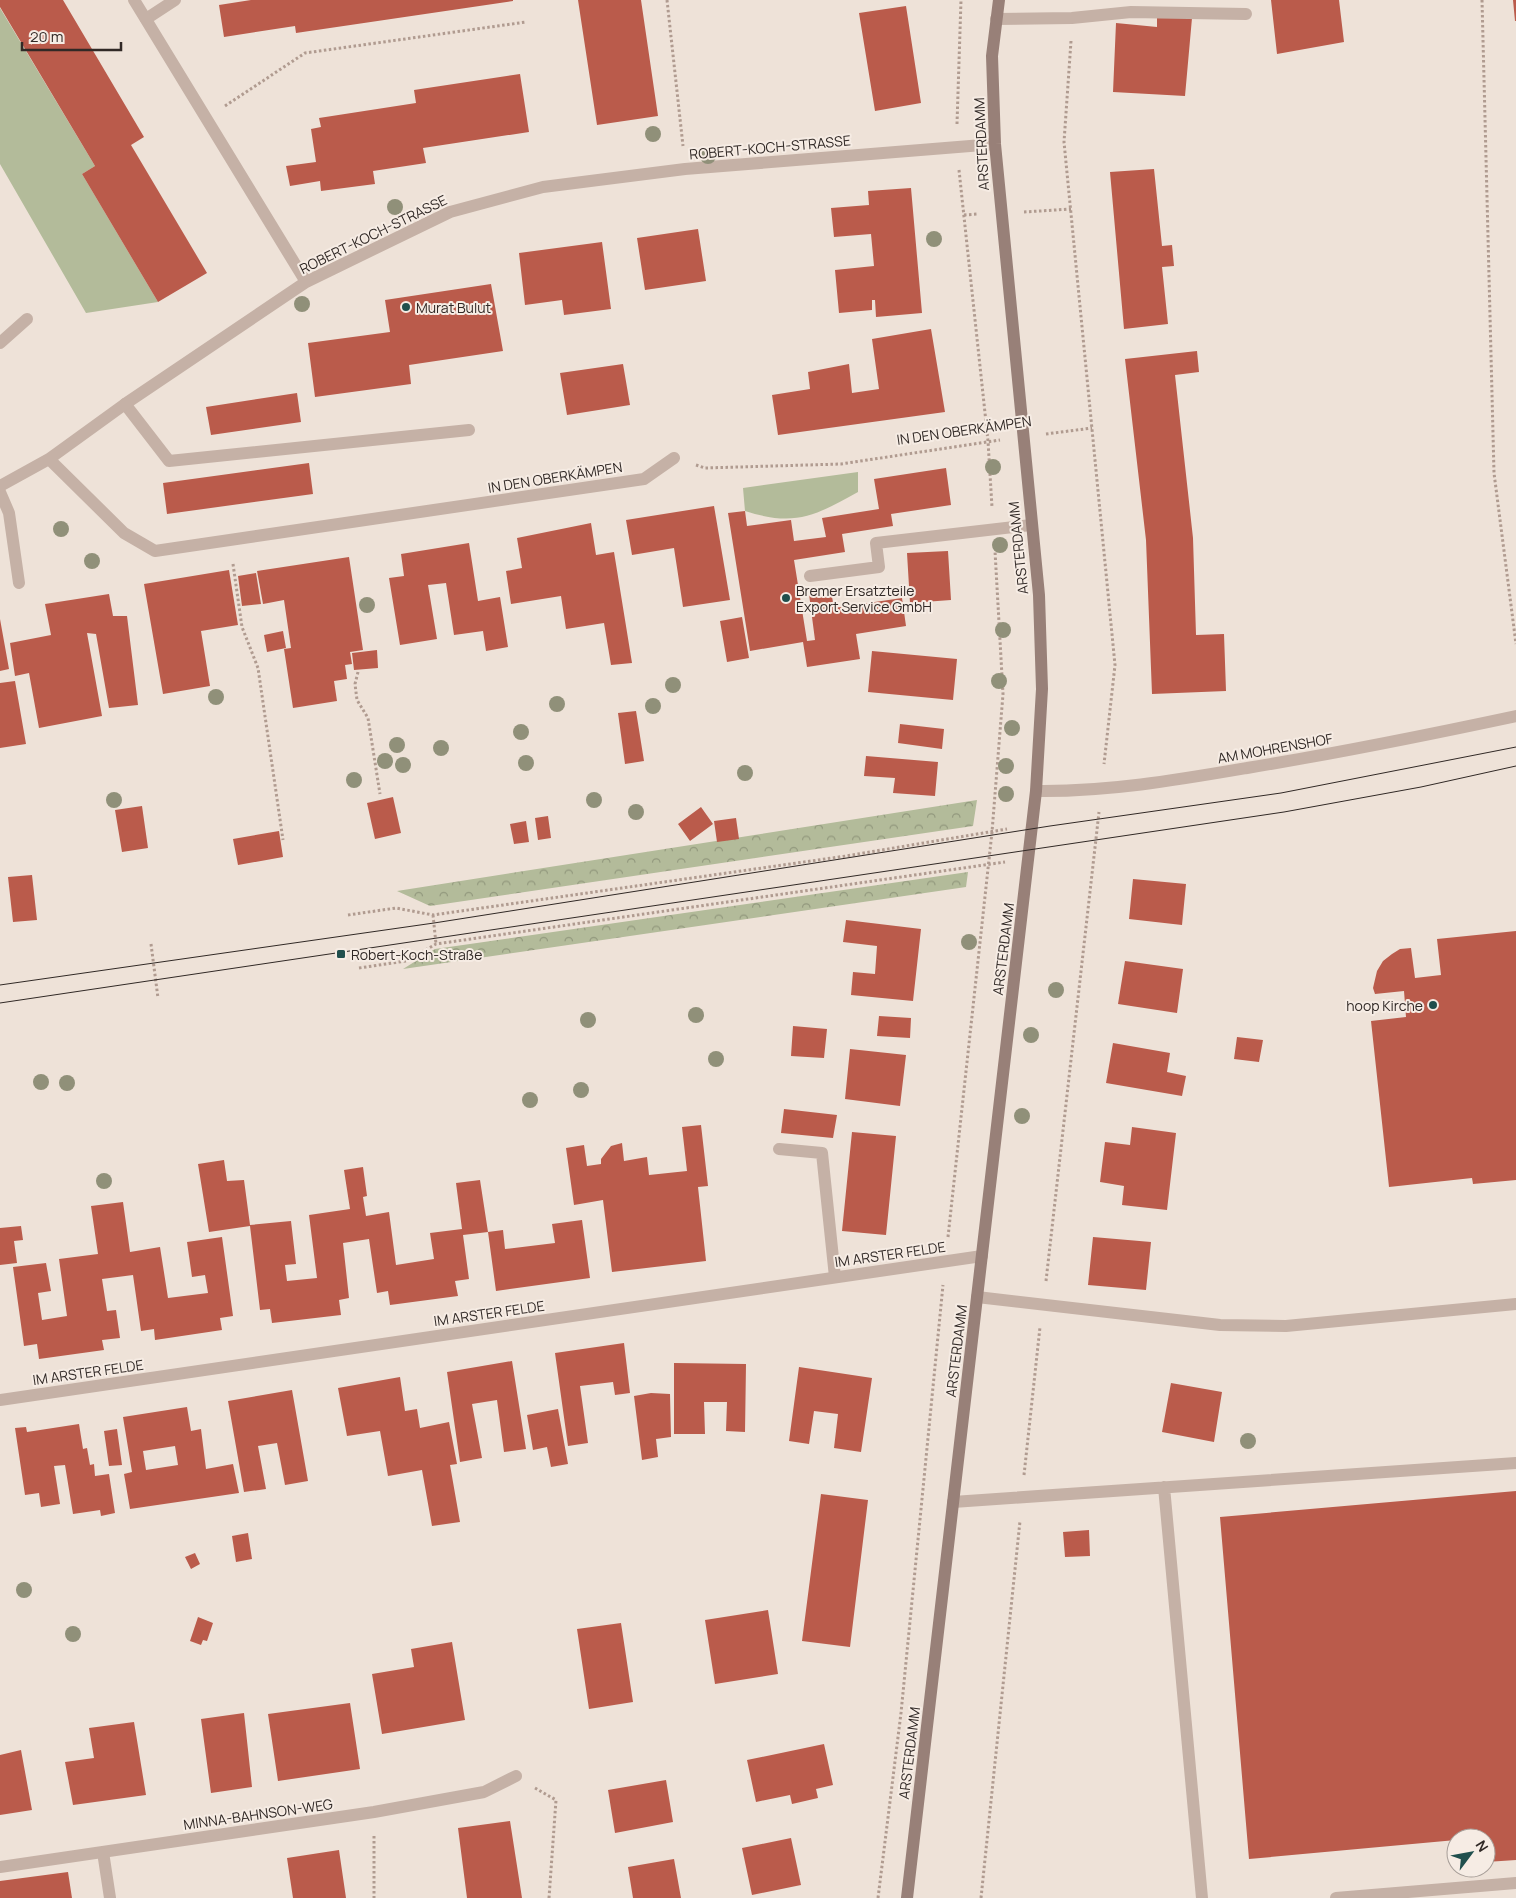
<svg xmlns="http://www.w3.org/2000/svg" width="1516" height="1898" font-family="Manrope,sans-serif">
<defs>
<pattern id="forest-crowns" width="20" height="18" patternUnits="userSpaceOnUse" patternTransform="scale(1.25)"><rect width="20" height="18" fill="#b3bb9a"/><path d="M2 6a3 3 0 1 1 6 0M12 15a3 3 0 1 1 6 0" fill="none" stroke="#92987d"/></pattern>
</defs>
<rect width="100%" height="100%" fill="#eee2d8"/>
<path fill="url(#forest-crowns)" d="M977,800l-4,26 -543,80 -33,-15z
M968,872l-2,15 -563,82 32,-20z"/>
<path fill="#b3bb9a" d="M0,8l95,158 -13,8 76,128 -72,11 -86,-149z
M858,472v20c-43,24 -63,35 -113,19l-2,-23z"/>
<path fill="#ba5b4b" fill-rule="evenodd" d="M0,0h63l81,137 -13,8 76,128 -49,29 -76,-128 13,-8 -95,-159z
M251,0h262v1l-217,32 -1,-7 -71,11 -5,-32z
M578,0h63l17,116 -61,9z
M1271,0h68l5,42 -67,12z
M1513,0h3v21h-1z
M906,6l15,97 -46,8 -16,-98z
M1157,16l35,2 -7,78 -72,-4 3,-69 41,4z
M520,74l9,58 -106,16 3,15 -53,8 2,13 -54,7 -1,-10 -30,5 -4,-20 30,-4 -5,-33 10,-2 -2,-9 97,-15 -2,-13z
M1154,169l8,77 10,-1 2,21 -12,1 6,57 -44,5 -14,-157z
M911,188l11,125 -46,4 -1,-17h-3v10l-33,3 -4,-43 39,-4 -3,-32 -37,3 -3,-29 38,-3 -1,-14z
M698,229l8,52 -61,9 -8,-52z
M602,242l9,67 -47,6 -2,-15 -37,5 -6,-52z
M491,284l12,67 -94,14 2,19 -96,13 -7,-54 82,-11 -5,-32z
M931,329l14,83 -167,23 -6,-40 38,-6 -2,-17 41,-8 3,29 27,-4 -7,-50z
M1197,351l2,21 -24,3 18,163 3,97 28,-1 2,57 -74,3 -6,-154 -21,-181z
M623,364l7,41 -63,10 -7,-42z
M297,393l4,29 -90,13 -5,-28z
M309,463l4,31 -146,20 -4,-31z
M946,468l5,37 -60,9 2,12 -51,8 3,18 -51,8 13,81 8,-1 -6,-46 22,-3 3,17 68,-10 4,28 -50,8 4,25 -53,8 -4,-25 -53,9 -22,-138 17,-2 2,15 44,-6 3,21 32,-4 -4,-19 57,-9 -5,-30z
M714,506l16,94 -47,7 -9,-59 -42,7 -6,-35z
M591,523l5,32 18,-3 18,111 -21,2 -7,-42 -38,6 -5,-33 -50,8 -5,-33 16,-3 -5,-30z
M469,543l9,58 22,-4 8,50 -22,4 -3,-20 -29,4 -8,-52 -18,2 9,54 -37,6 -11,-67 15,-2 -3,-22z
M948,551l3,49 -41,3 -3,-50z
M349,557l14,93 -13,2 2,12 -7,1 2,14 -13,2 3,20 -44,7 -9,-59 7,-1 -7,-48 -21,4 -6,-33z
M229,570l9,55 -37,6 9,55 -47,8 -19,-110z
M256,573l5,31 -19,2 -4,-30z
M109,594l4,22h14l11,89 -29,3 -13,-74 -9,-1 15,83 -63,12 -10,-55 -14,3 -5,-33 41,-8 -6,-31z
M742,617l7,41 -22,4 -7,-41z
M0,619l9,50 -9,2z
M283,631l3,17 -19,4 -3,-17z
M377,650l1,18 -24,2 -2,-17z
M872,651l85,8 -4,41 -85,-8z
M15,681l11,63 -26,4v-65z
M636,711l8,50 -19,3 -7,-51z
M900,724l44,5 -2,20 -44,-6z
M866,756l72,6 -3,34 -42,-3 2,-15 -31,-2z
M393,797l8,36 -26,6 -8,-36z
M142,806l6,42 -26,4 -7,-42z
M701,807l12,17 -23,17 -12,-17z
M548,816l3,22 -13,2 -3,-22z
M736,818l3,21 -22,3 -3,-21z
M526,821l3,21 -15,2 -4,-20z
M279,831l4,26 -45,8 -5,-26z
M32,875l5,45 -24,2 -5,-45z
M1133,879l53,5 -4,41 -53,-6z
M846,920l75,9 -8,72 -62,-6 2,-23 22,2 2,-28 -34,-4z
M1516,931v249l-43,4 -1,-6 -83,9 -18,-166 35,-4 -2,-26 -29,3 -2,-6 4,-17 6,-10 9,-7 8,-5 11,-1 4,30 26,-3 -4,-36z
M1125,961l58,8 -6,44 -59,-9z
M879,1016l32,2 -1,20 -33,-2z
M793,1026l34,3 -3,29 -33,-2z
M1237,1037l26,3 -4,22 -25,-3z
M1113,1043l57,10 -3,19 19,4 -4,20 -76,-13z
M850,1049l56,6 -6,51 -55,-7z
M784,1109l53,6 -4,23 -52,-5z
M701,1125l7,61 -10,1 8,74 -94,11 -9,-72 -29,5 -8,-57 18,-3 3,21 14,-2v-5l10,-13 11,-3 2,18 23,-4 2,18 38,-4 -5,-44z
M1132,1127l44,6 -9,77 -45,-5 2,-19 -24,-4 5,-40 25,3z
M852,1132l44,4 -10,99 -44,-4z
M224,1160l3,21 17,-1 6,45 41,-4 5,43 -11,1 2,16 30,-3 -8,-63 41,-6 -6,-39 19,-3 4,29 -4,1 3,19 23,-4 7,53 38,-6 -4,-26 32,-4 -6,-46 24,-3 8,52 -25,3 6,44 -14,2 3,15 -68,9 -2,-14 -11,2 -8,-54 -26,4 6,55 -10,2 2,15 -69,8 -2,-14 -10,1 -10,-84 -41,6 -11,-68z
M123,1202l7,50 30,-5 8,51 40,-5 -3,-18 -13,2 -5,-35 35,-5 11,79 -13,2 2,12 -67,10 -1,-11 -13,2 -8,-56 -31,4 5,32 9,-1 4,28 -18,2 2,10 -65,9 -2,-15 -13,2 -11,-79 33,-4 5,28 -13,2 4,27 25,-4 -8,-57 39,-5 -7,-48z
M582,1220l8,58 -94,13 -8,-59 15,-2 2,19 50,-6 -3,-19z
M21,1226l2,14 -9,1 3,22 -17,2v-37z
M1093,1237l58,5 -5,48 -58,-5z
M624,1343l6,50 -15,2 -2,-13 -33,4 8,57 -20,3 -13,-93z
M512,1361l14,88 -22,3 -7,-52 -25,4 10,54 -22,4 -13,-90z
M674,1363l72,1 -1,68 -19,-1 1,-29h-23l1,32h-31z
M799,1367l73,11 -11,74 -27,-4 4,-34 -24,-3 -5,33 -20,-3z
M400,1377l5,34 12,-2 3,19 29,-6 8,42 -7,1 10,57 -28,4 -10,-56 -34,6 -8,-45 -33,5 -9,-48z
M1171,1383l51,9 -8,50 -52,-10z
M292,1390l16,91 -23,4 -8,-42 -19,3 8,43 -22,3 -16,-91z
M651,1393l19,1 1,43 -15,2 2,18 -16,3 -8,-64z
M187,1407l4,24 10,-2 5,40 27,-5 6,29 -109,16 -6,-35 8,-2 -9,-55zM175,1446l3,19 -32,5 -3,-19z
M558,1409l10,55 -17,3 -4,-20 -14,3 -6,-35z
M79,1424l4,25 4,-1 3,17 4,-1 1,12 14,-2 6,39 -14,3 -1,-6 -27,4 -8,-49 -11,1 6,38 -19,3 -2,-14 -14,2 -10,-67 11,-1 1,5z
M117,1429l5,36 -13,1 -5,-35z
M1516,1491v369l-30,2v-24h-30v2l-207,19 -29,-342z
M821,1494l47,6 -18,147 -48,-6z
M1089,1530l1,26 -25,1 -2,-25z
M248,1533l4,26 -16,3 -4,-26z
M195,1553l5,11 -9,5 -6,-12z
M768,1610l10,64 -63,10 -10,-64z
M198,1617l15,6 -6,18 -4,-1 -2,5 -11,-4z
M621,1623l12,79 -44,7 -12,-80z
M452,1642l13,78 -83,14 -10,-60 42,-7 -3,-18z
M350,1703l10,66 -82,12 -10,-67z
M244,1713l8,74 -41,6 -10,-74z
M134,1722l12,73 -73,10 -8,-43 29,-4 -5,-30z
M824,1744l9,41 -17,4 2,9 -26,6 -2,-9 -34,7 -9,-42z
M21,1750l11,60 -32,5v-60z
M666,1780l7,42 -58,11 -7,-43z
M510,1821l12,77h-55l-9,-70z
M791,1838l10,47 -49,10 -10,-47z
M339,1850l7,48h-53l-6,-40z
M674,1859l7,39h-48l-5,-31z
M68,1872l4,26h-72v-17z"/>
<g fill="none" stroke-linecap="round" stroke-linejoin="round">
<path stroke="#b09b90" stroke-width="3" stroke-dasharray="2.5 2.5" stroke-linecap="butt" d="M667,0l16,146
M1482,0l12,473 22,171
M1071,41l-7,101 51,523 -11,99
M225,106l80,-53 221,-31
M957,124l4,-124
M959,170l29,271 4,66
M1024,212l47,-3
M964,215l14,-1
M1046,434l46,-6
M696,465l9,3 136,-4 159,-24
M233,564l9,63 16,41 25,172
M358,672l-3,12 2,16 11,18 12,76
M348,915l48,-7 37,7 413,-59 161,-27
M433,915l3,29
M151,944l7,54
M359,968l47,-7 30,-17 569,-82
M948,1237l44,-405 11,-138 -8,-143
M1046,1281l53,-469
M1024,1475l16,-148
M535,1788l21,12 -7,98
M374,1836v62
M878,1898l23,-185 42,-428
M981,1898l39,-377"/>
<path stroke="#c5b1a6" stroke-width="12" d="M146,19l29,-19
M996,19l76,-1 59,-6 115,2
M0,343l27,-24
M125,404l44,57 300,-31
M0,492l9,21 10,70
M810,576l69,-9 -3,-24 155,-18
M779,1149l43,4 13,124
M977,1297l243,28 66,1 230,-22
M1164,1487l38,411
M953,1502l563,-39
M1336,1898l180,-15"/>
<path stroke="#c5b1a6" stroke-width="12" d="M134,0l172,282
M49,459l75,74 31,18 489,-72 30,-21
M0,486l49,-27 76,-55 181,-122 144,-70 93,-25 142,-18 310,-25
M1036,791c72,1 141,-11 211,-23 90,-15 180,-33 269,-52
M0,1400l982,-144
M103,1852l7,46
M0,1867l374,-55 110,-20 32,-16"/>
<path stroke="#988078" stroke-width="12" d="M907,1898l129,-1107 6,-102 -3,-94 -44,-451 -3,-88 7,-56"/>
<path stroke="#312926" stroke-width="1" d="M0,985l434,-62 616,-97 231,-33 235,-46
M0,1003l1284,-191 137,-25 95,-21"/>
</g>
<g fill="#909079">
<circle cx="653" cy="134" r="8"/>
<circle cx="708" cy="156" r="8"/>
<circle cx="395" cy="207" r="8"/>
<circle cx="934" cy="239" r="8"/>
<circle cx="302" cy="304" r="8"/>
<circle cx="993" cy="467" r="8"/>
<circle cx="61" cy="529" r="8"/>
<circle cx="1000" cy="545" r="8"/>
<circle cx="92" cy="561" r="8"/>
<circle cx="367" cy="605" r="8"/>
<circle cx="1003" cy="630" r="8"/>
<circle cx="999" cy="681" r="8"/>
<circle cx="673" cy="685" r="8"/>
<circle cx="216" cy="697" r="8"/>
<circle cx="557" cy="704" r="8"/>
<circle cx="653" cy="706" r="8"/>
<circle cx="1012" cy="728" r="8"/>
<circle cx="521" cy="732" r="8"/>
<circle cx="397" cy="745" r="8"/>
<circle cx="441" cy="748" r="8"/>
<circle cx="385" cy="761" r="8"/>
<circle cx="526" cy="763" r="8"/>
<circle cx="403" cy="765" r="8"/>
<circle cx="1006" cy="766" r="8"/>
<circle cx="745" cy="773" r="8"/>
<circle cx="354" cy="780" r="8"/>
<circle cx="1006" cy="794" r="8"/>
<circle cx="114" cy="800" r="8"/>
<circle cx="594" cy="800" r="8"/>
<circle cx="636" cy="812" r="8"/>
<circle cx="969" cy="942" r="8"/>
<circle cx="1056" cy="990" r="8"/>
<circle cx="696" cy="1015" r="8"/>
<circle cx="588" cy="1020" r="8"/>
<circle cx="1031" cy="1035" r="8"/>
<circle cx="716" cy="1059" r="8"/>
<circle cx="41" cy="1082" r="8"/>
<circle cx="67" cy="1083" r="8"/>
<circle cx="581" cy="1090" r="8"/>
<circle cx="530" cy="1100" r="8"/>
<circle cx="1022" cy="1116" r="8"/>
<circle cx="104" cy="1181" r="8"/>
<circle cx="1248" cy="1441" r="8"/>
<circle cx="24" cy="1590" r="8"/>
<circle cx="73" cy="1634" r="8"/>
</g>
<g fill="#204f4d" stroke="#f6ece4" stroke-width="2">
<circle cx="406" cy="307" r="5"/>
<circle cx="786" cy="598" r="5"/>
<rect x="336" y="949" width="10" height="10" rx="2.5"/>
<circle cx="1433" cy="1005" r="5"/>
</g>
<g text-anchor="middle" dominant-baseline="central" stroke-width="4" stroke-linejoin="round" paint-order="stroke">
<g font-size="14" fill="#312926" stroke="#f6ece4">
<text transform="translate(981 144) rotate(-93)">ARSTERDAMM</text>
<text transform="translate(770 147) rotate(-5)">ROBERT-KOCH-STRASSE</text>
<text transform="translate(373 234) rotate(-26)">ROBERT-KOCH-STRASSE</text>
<text transform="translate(964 430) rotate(-8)">IN DEN OBERKÄMPEN</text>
<text transform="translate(555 477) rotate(-9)">IN DEN OBERKÄMPEN</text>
<text transform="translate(1018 548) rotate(-96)">ARSTERDAMM</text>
<text transform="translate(1275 748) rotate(-10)">AM MOHRENSHOF</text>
<text transform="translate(1003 949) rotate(-83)">ARSTERDAMM</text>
<text transform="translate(890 1254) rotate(-8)">IM ARSTER FELDE</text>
<text transform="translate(489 1313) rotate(-8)">IM ARSTER FELDE</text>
<text transform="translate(956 1351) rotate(-83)">ARSTERDAMM</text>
<text transform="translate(88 1372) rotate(-8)">IM ARSTER FELDE</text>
<text transform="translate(909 1753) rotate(-83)">ARSTERDAMM</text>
<text transform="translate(258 1814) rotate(-8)">MINNA-BAHNSON-WEG</text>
</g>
<g font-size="14" fill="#312926" stroke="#f6ece4" text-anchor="start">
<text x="416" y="307">Murat Bulut</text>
<text x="796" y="590">Bremer Ersatzteile<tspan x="796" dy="16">Export Service GmbH</tspan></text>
<text x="351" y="954">Robert-Koch-Straße</text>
<text x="1423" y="1005" text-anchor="end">hoop Kirche</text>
</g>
</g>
<g transform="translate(1471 1853) rotate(58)"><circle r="24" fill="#f6ece4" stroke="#a79e98"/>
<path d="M0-4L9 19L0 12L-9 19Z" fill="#204f4d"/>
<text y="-8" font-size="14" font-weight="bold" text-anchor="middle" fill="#312926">N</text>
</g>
<path d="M22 42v8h99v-8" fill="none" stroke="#312926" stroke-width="2.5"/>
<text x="30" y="42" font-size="15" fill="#312926" stroke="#f6ece4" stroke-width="4" paint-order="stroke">20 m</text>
</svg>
